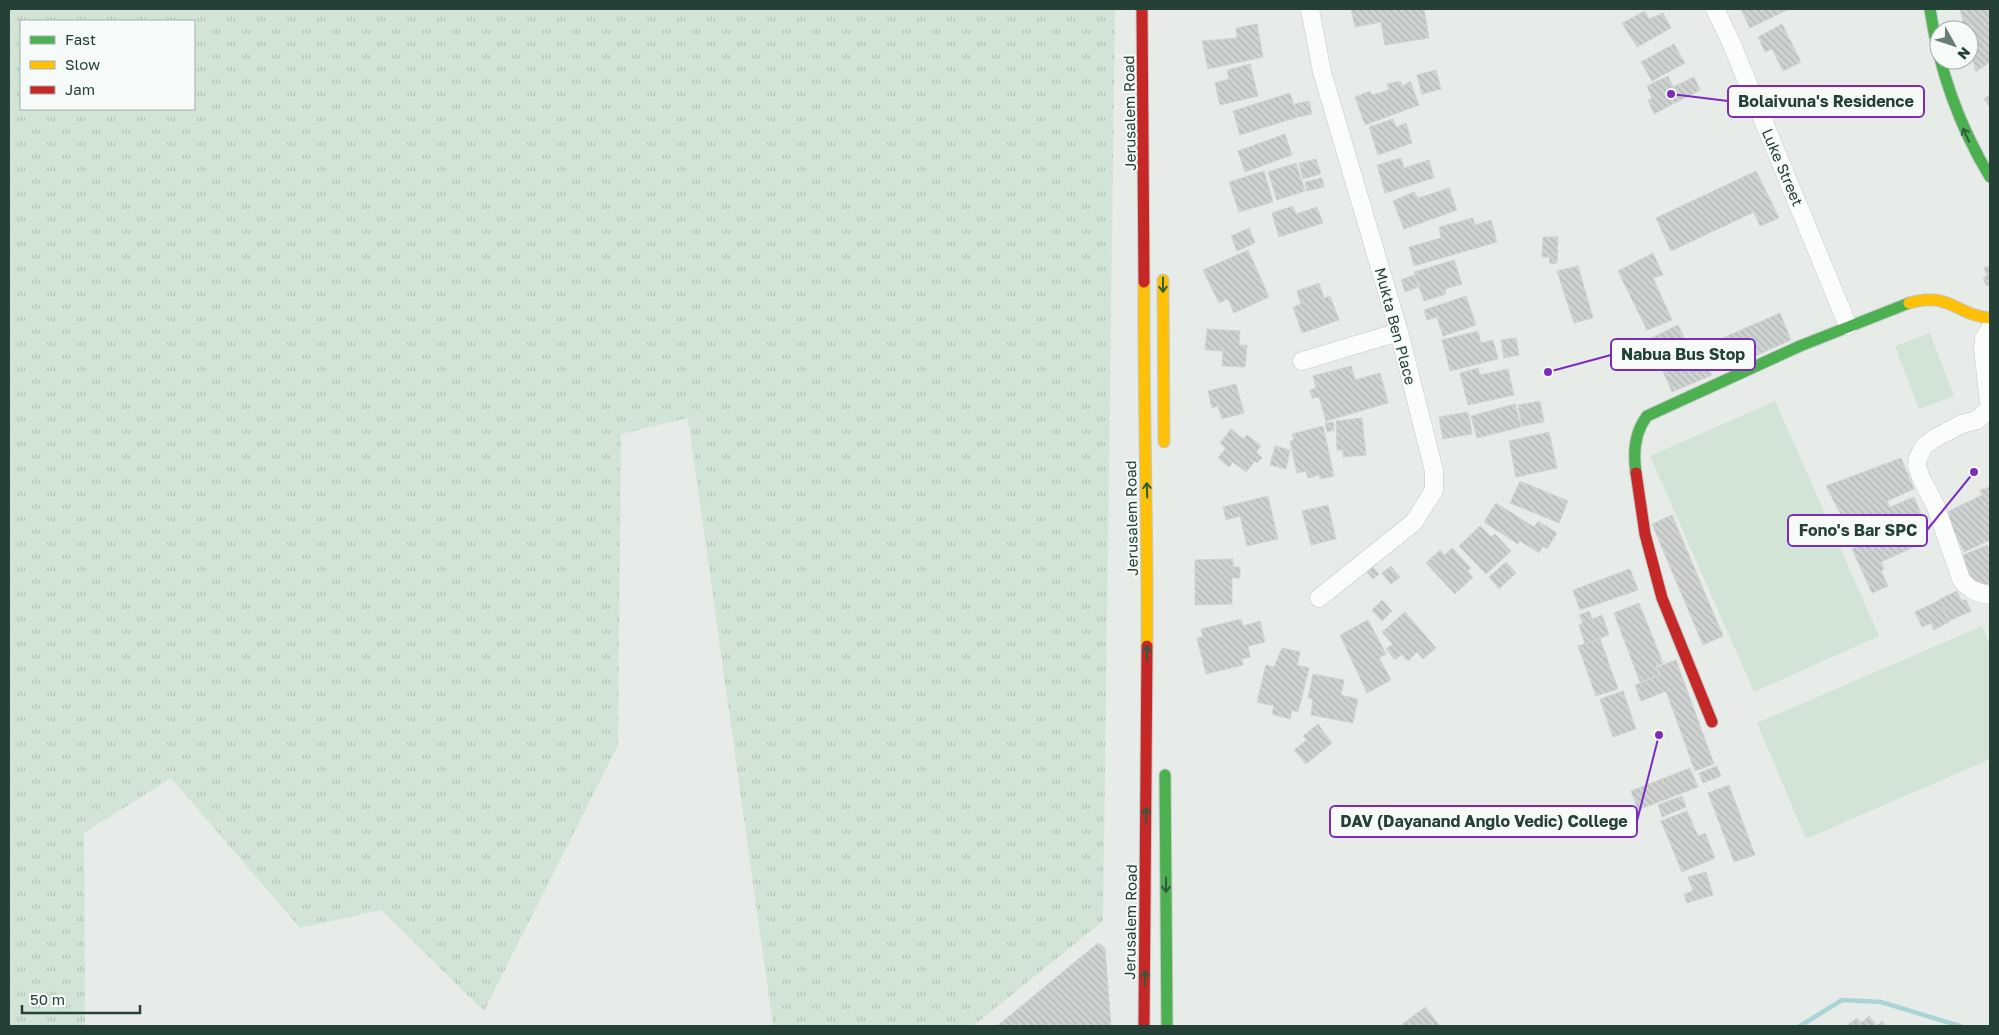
<svg xmlns="http://www.w3.org/2000/svg" width="1999" height="1035" font-family="'Golos Text',sans-serif">
<defs>
<pattern id="grass-tufts" width="24" height="20" patternUnits="userSpaceOnUse" patternTransform="scale(1.25)"><rect width="24" height="20" fill="#d1e4d5"/><path d="M3 7l-1-3M5 7V3M7 7l1-3M15 17l-1-3M17 17v-4M19 17l1-3" fill="none" stroke="#b3c5b7"/></pattern>
<pattern id="building-back-hatch" width="6" height="6" patternUnits="userSpaceOnUse" patternTransform="scale(1.25)"><rect width="6" height="6" fill="#ced3d1"/><path d="M-1 5l2 2M0 0l6 6M5-1l2 2" fill="none" stroke="#b1b6b4"/></pattern>
</defs>
<rect width="100%" height="100%" fill="#e7ece9"/>
<path fill="url(#grass-tufts)" fill-rule="evenodd" d="M9,9h1106l-12,912 -130,105h-200l-85,-608 -67,16 -3,311 -134,266 -103,-101 -81,18 -129,-150 -87,55 1,193h-76zM21,21h173v88h-173z"/>
<path fill="#d1e4d5" d="M1930,333l24,63 -35,13 -24,-63z
M1775,401l104,235 -125,56 -104,-236z
M1982,626l8,19v114l-184,80 -49,-116z"/>
<g fill="none" stroke-linecap="round" stroke-linejoin="round">
<path stroke="#aad5d8" stroke-width="4.5" d="M1800,1026l42,-26 39,2 79,24"/>
</g>
<path fill="url(#building-back-hatch)" stroke="#d0d5d2" d="M1351,9h73l5,29 -44,7 -4,-23 -26,5z
M1741,9h48l-39,19z
M1960,9h30v53l-14,10 -7,-26v-16h-4z
M1645,11l4,8 14,-6 8,15 -34,19 -15,-24z
M1257,24l6,33 -55,12 -6,-28 35,-3 -1,-10z
M1782,24l19,38 -18,9 -11,-22 -7,3 -7,-15z
M1674,44l11,19 -33,18 -11,-19z
M1250,64l8,32 -38,9 -5,-22 14,-4 -2,-9z
M1436,70l5,19 -19,5 -5,-19z
M1668,76l5,11 21,-10 6,13 -46,24 -6,-14 4,-2 -5,-12z
M1400,81l3,5 7,-5 9,24 -54,20 -10,-28 15,-6 2,4 17,-5 -2,-6z
M1290,93l8,24 -58,18 -7,-24z
M1990,94v14l-6,-9z
M1309,101l3,13 -14,3 -3,-13z
M1393,119l3,8 10,-4 6,20 -34,12 -9,-28z
M1285,134l7,21 -47,17 -7,-21z
M1401,158l3,10 25,-8 5,18 -49,15 -8,-28z
M1316,159l5,15 -18,5 -4,-16z
M1296,163l9,28 -28,9 -9,-28z
M1264,171l9,31 -34,10 -10,-30z
M1756,171l23,47 -19,8 -6,-14 -83,39 -15,-33z
M1322,178l2,9 -17,4 -2,-9z
M1449,188l8,22 -53,19 -11,-28 21,-9 4,6z
M1293,206l3,8 21,-7 6,16 -44,14 -7,-24z
M1473,218l2,7 16,-5 6,22 -83,24 -5,-19 32,-9 -2,-11z
M1249,228l6,15 -18,8 -6,-15z
M1543,237h15l-1,26 -7,1 -1,-7h-7z
M1248,250l21,47 -35,16 -6,-14 -9,4 -16,-33z
M1653,253l10,22 -10,3 19,42 -25,10 -29,-59z
M1454,260l8,24 -17,5 1,5 -22,7 -10,-29z
M1990,265v21l-4,-1 -3,-7 4,-2 -3,-8z
M1578,266l15,52 -19,5 -17,-52z
M1414,275l4,12 -13,5 -4,-12z
M1319,283l5,15 6,-2 9,24 -37,13 -9,-26 8,-3 -4,-13z
M1466,296l10,29 -33,11 -6,-19 -10,3 -3,-10z
M1780,313l11,27 -69,31 -11,-28z
M1678,325l11,23 10,-3 13,30 -40,17 -23,-53z
M1207,329l33,2 -1,14h8l-2,22 -23,-1 1,-15 -18,-1z
M1478,331l3,12 12,-3 5,19 -48,12 -8,-31z
M1516,338l3,17 -15,3 -3,-18z
M1351,366l4,14 25,-7 8,30 -62,18 -7,-24 -7,1 -2,-8 6,-2 -3,-12z
M1478,368l2,7 28,-6 6,26 -46,10 -8,-32z
M1236,384l8,29 -22,6 -4,-13 -6,2 -4,-17z
M1540,401l4,21 -22,4 -4,-21z
M1515,404l6,23 -44,11 -6,-22z
M1468,412l4,22 -29,5 -4,-22z
M1362,418l4,37 -23,2v-7h-6l-1,-29z
M1333,422l1,8 -7,2 -2,-9z
M1323,426l11,50 -14,3 -1,-4 -11,3 -2,-7 -9,2 -7,-32 4,-1 -2,-6z
M1231,429l12,10 4,-4 14,11 -5,6 6,6 -5,5 -2,-2 -9,11 -13,-10 -4,5 -11,-9 8,-10 -6,-5z
M1549,432l8,36 -41,9 -7,-36z
M1275,446l15,4 -4,19 -16,-4z
M1901,458l13,31 -27,12 3,6 24,-10 10,24 -29,13 -4,-8 -37,17 -9,-16 14,-5 -3,-9 -13,6 -17,-33z
M1520,481l48,20 -9,22 -49,-20z
M1990,487v53l-26,12 -19,-39 37,-18 -2,-5z
M1268,496l10,43 -31,7 -7,-30 -14,4 -3,-13z
M1496,503l38,24 4,-6 19,12 -10,16 -4,-3 -4,7 -19,-12 -2,3 -34,-22z
M1328,505l8,34 -25,6 -9,-34z
M1672,515l51,121 -20,9 -51,-121z
M1480,526l11,11 4,-3 16,17 -25,23 -27,-28z
M1914,529l6,15 -39,18 3,7 -3,2 7,15 -16,7 -20,-44 17,-8 3,7z
M1987,545l3,7v31l-14,6 -15,-33z
M1452,548l19,20 -4,3 6,6 -18,17 -29,-31 14,-13 5,5z
M1233,559v8h7v11h-8v26l-37,1v-45z
M1506,562l10,11 -17,16 -10,-12z
M1391,566l9,11 -9,7 -9,-11z
M1373,567l6,7 -6,5 -6,-7z
M1630,569l8,21 -58,20 -7,-20z
M1957,591l4,9h5l5,11 -22,10 -9,-22z
M1382,600l10,11 -10,10 -10,-11z
M1940,600l9,22 -15,8 -3,-7 -9,4 -7,-15z
M1639,603l24,60 -7,3 3,9 -19,7 -26,-69z
M1589,611l3,8 10,-4 7,20 -24,9 -6,-19 4,-2 -4,-8z
M1405,612l31,36 -13,11 -6,-7 -9,9 -6,-7 -7,6 -9,-11 7,-5 -11,-12z
M1241,619l2,7 17,-5 5,21 -17,4 2,11 -8,2 1,6 -37,9 -9,-36 6,-1 -2,-8z
M1368,620l18,34 -7,4 12,22 -24,13 -27,-58z
M1600,639l18,50 -22,7 -18,-50z
M1282,648l18,4 -3,13 12,3 -11,44 -6,-2 -2,9 -18,-5 2,-8 -17,-4 9,-37 8,2z
M1676,660l38,104 -19,7 -29,-80 -25,10 -6,-16 26,-10 -4,-8z
M1313,674l31,6 -3,15 17,4 -5,24 -42,-8 2,-16 -5,-1z
M1623,691l13,38 -23,8 -13,-38z
M1318,724l14,19 -26,21 -12,-14 13,-10 -4,-4z
M1717,766l4,10 -18,7 -4,-10z
M1690,768l8,19 -60,23 -7,-19z
M1729,785l26,70 -21,7 -26,-69z
M1682,796l4,11 -24,10 -4,-12z
M1687,811l11,25 7,-3 10,25 -33,14 -21,-51z
M1706,872l7,23 -26,8 -3,-9 9,-3 -5,-14z
M1098,943l7,5 6,78h-114z
M1425,1007l15,19h-40z
M1869,1016l8,10 5,-5 4,5h-40l11,-8 4,5z"/>
<g fill="none" stroke-linecap="round" stroke-linejoin="round">
<g stroke="#c4c9c6" stroke-width="19">
<path id="street" d="M1310,9l12,63 77,260 35,139v19l-20,32 -95,76
M1715,9l15,31 118,286
M1990,329l-6,10 -1,10 7,63
M1302,361l97,-29
M1989,409l-12,11 -15,4 -27,14 -11,8 -6,12 -1,8 4,12 15,29 25,72c8,11 16,14 29,16"/>
</g>
<g stroke="#c3c9c6" stroke-width="13">
<path id="fast" d="M1930,9c9,61 28,115 60,168
M1636,473c-3,-20 -2,-40 11,-57l153,-70 109,-43
M1165,775l2,251"/>
</g>
<g stroke="#c3c9c6" stroke-width="13">
<path id="slow" d="M1163,280l1,162
M1144,282c-1,121 4,243 3,364
M1909,303c40,-12 47,12 81,15"/>
</g>
<g stroke="#c3c9c6" stroke-width="13">
<path id="jam" d="M1142,9l2,273
M1636,473l9,61 17,64 50,124
M1144,1026l3,-380"/>
</g>
<use href="#street" stroke="#fbfcfc" stroke-width="18"/>
<use href="#fast" stroke="#4caf50" stroke-width="11"/>
<use href="#slow" stroke="#ffc107" stroke-width="11"/>
<use href="#jam" stroke="#c62828" stroke-width="11"/>
</g>
<defs><path id="oneway-shaft" d="M-6 0H5M1.5-3L5.5 0L1.5 3" fill="none" stroke-width="1.6" stroke-linecap="round" stroke-linejoin="round" transform="scale(1.25)"/></defs>
<g stroke="#2f5c3c">
<use href="#oneway-shaft" transform="translate(1966 135) rotate(-115)"/>
<use href="#oneway-shaft" transform="translate(1163 285) rotate(90)"/>
<use href="#oneway-shaft" transform="translate(1147 490) rotate(-92)"/>
<use href="#oneway-shaft" transform="translate(1147 653) rotate(-90)"/>
<use href="#oneway-shaft" transform="translate(1146 815) rotate(-90)"/>
<use href="#oneway-shaft" transform="translate(1166 885) rotate(90)"/>
<use href="#oneway-shaft" transform="translate(1145 978) rotate(-89)"/>
</g>
<g text-anchor="middle" dominant-baseline="central" stroke-width="4" stroke-linejoin="round" paint-order="stroke">
<g font-size="15" fill="#254036" stroke="#f6faf8">
<text transform="translate(1129 113) rotate(-91)">Jerusalem Road</text>
<text transform="translate(1783 167) rotate(67)">Luke Street</text>
<text transform="translate(1396 326) rotate(75)">Mukta Ben Place</text>
<text transform="translate(1131 518) rotate(-91)">Jerusalem Road</text>
<text transform="translate(1130 922) rotate(-89)">Jerusalem Road</text>
</g>
</g>
<path fill="none" stroke="#7b2cbf" stroke-width="2" d="M1671 94L1728 101M1548 372L1611 355M1974 472L1927 530M1659 735L1637 821"/>
<g fill="#7b2cbf" stroke="#f6faf8" stroke-width="2">
<circle cx="1671" cy="94" r="5"/>
<circle cx="1548" cy="372" r="5"/>
<circle cx="1974" cy="472" r="5"/>
<circle cx="1659" cy="735" r="5"/>
</g>
<g fill="#f6faf8" stroke="#7b2cbf" stroke-width="2">
<rect x="1728" y="86" width="196" height="31" rx="5"/>
<rect x="1611" y="339" width="144" height="31" rx="5"/>
<rect x="1788" y="515" width="139" height="31" rx="5"/>
<rect x="1330" y="806" width="307" height="31" rx="5"/>
</g>
<g font-size="16" text-anchor="middle" font-weight="bold" fill="#254036">
<text x="1826" y="107">Bolaivuna's Residence</text>
<text x="1683" y="360">Nabua Bus Stop</text>
<text x="1858" y="536">Fono's Bar SPC</text>
<text x="1484" y="827">DAV (Dayanand Anglo Vedic) College</text>
</g>
<rect width="1999" height="1035" fill="none" stroke="#254036" stroke-width="20"/>
<rect x="20" y="20" width="175" height="90" fill="#f6faf8" stroke="#a2b0aa"/>
<rect x="30" y="36" width="25" height="8" fill="#4caf50" stroke="#a2b0aa"/>
<text x="65" y="45" font-size="15" fill="#254036">Fast</text>
<rect x="30" y="61" width="25" height="8" fill="#ffc107" stroke="#a2b0aa"/>
<text x="65" y="70" font-size="15" fill="#254036">Slow</text>
<rect x="30" y="86" width="25" height="8" fill="#c62828" stroke="#a2b0aa"/>
<text x="65" y="95" font-size="15" fill="#254036">Jam</text>
<g transform="translate(1954 45) rotate(130)"><circle r="24" fill="#f6faf8" stroke="#a2b0aa"/>
<path d="M0-4L9 19L0 12L-9 19Z" fill="#697c75"/>
<text y="-8" font-size="14" font-weight="bold" text-anchor="middle" fill="#254036">N</text>
</g>
<path d="M22 1005v8h118v-8" fill="none" stroke="#254036" stroke-width="2.5"/>
<text x="30" y="1005" font-size="15" fill="#254036" stroke="#f6faf8" stroke-width="4" paint-order="stroke">50 m</text>
</svg>
